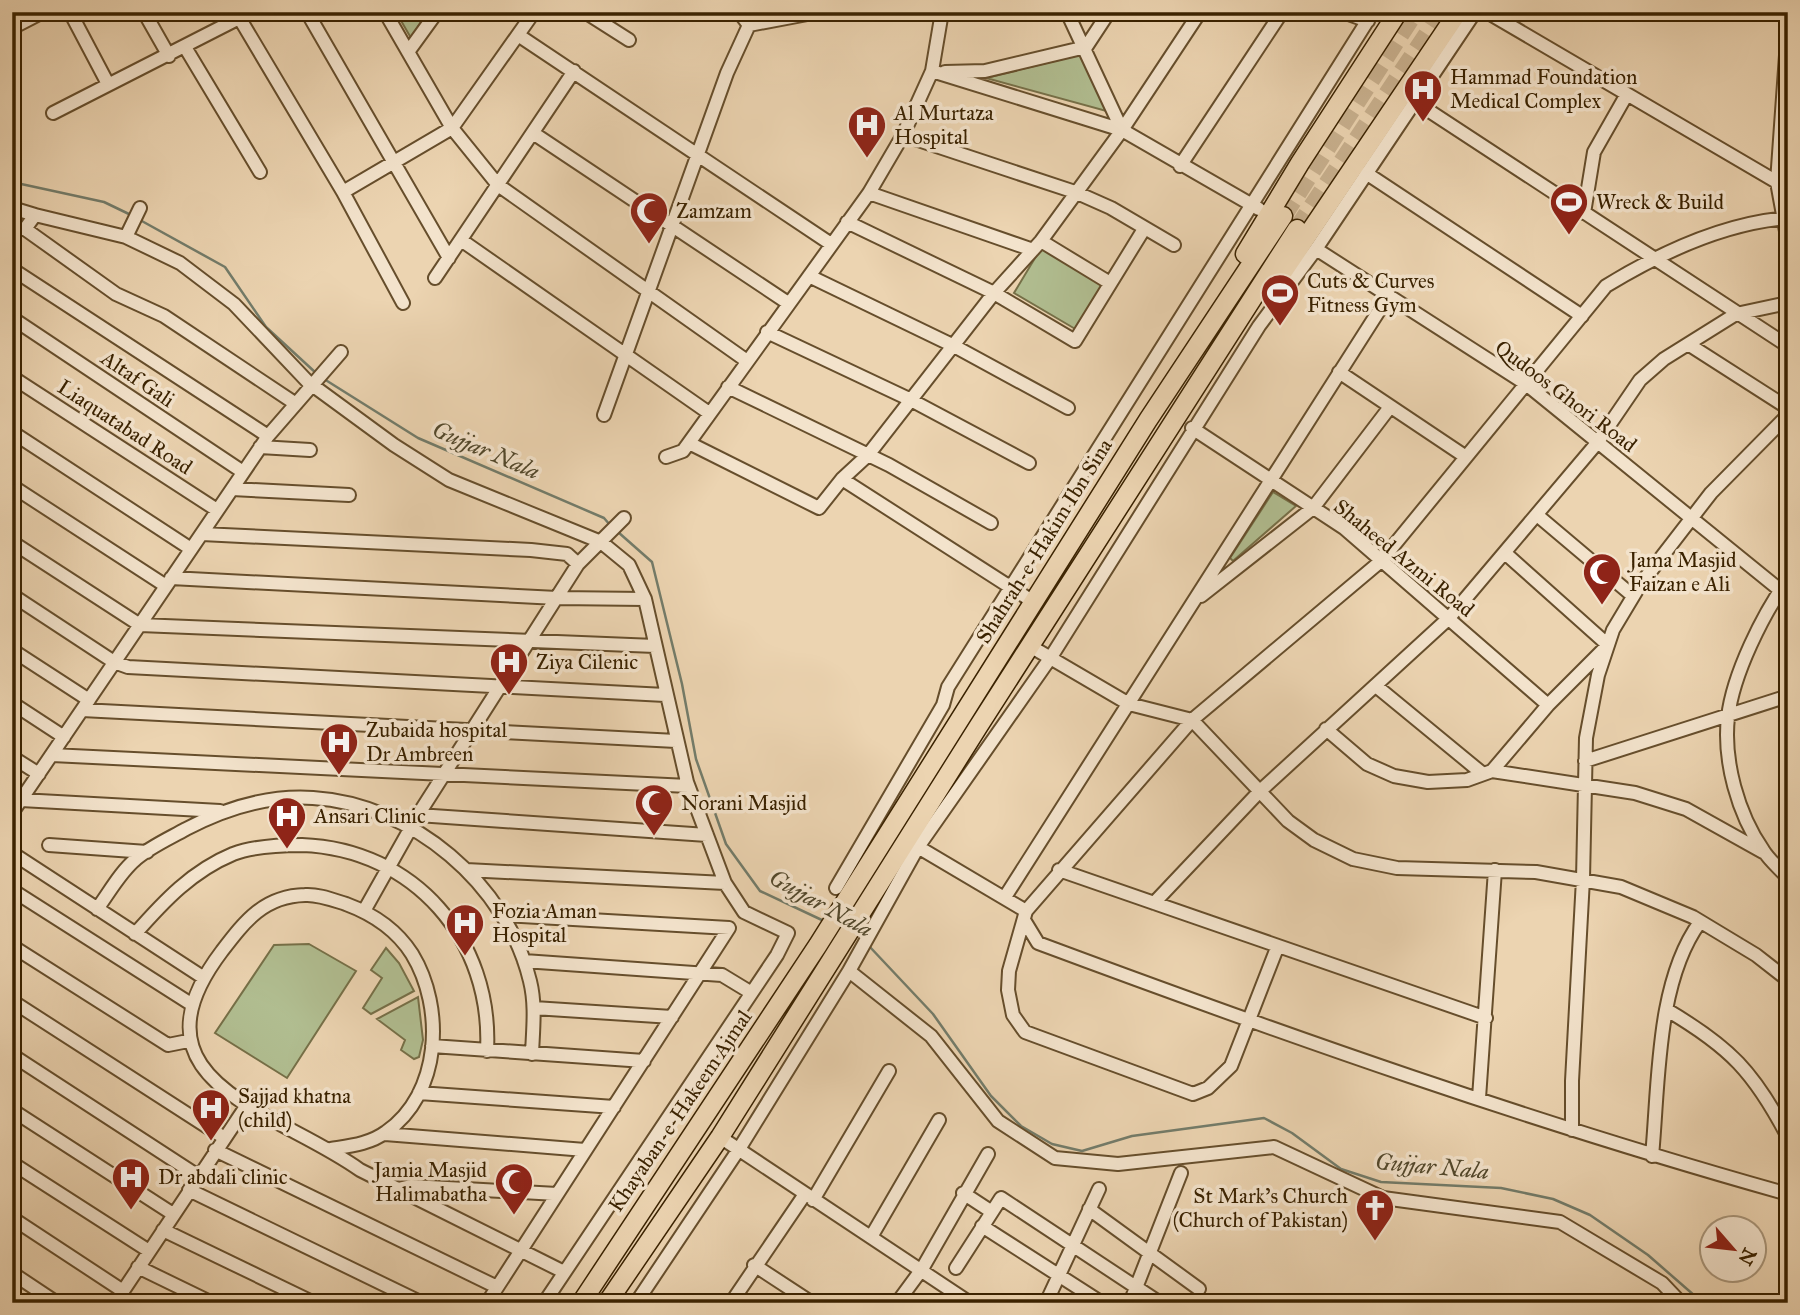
<svg xmlns="http://www.w3.org/2000/svg" width="1800" height="1315" font-family="'IM FELL Great Primer',serif">
<rect width="100%" height="100%" fill="#ecd4b1"/>
<filter id="stains"><feTurbulence type="fractalNoise" baseFrequency=".00286" numOctaves="4"/><feColorMatrix values="0 0 0 0 .2 0 0 0 0 .09 0 0 0 0 .02 0 0 0 .5 -.17"/></filter>
<radialGradient id="worn" r=".72"><stop offset=".6" stop-color="#630" stop-opacity="0"/><stop offset="1" stop-color="#630" stop-opacity=".3"/></radialGradient>
<path fill="#b1be91" stroke="#767048" stroke-width="2" d="M396,12h31l-16,26z
M1083,54l27,58 -124,-34z
M1041,248l62,37 -26,45 -63,-37z
M1273,492l23,14 -63,55 -3,-3z
M309,944l47,27 -69,107 -72,-45 59,-88z
M386,948l13,15 15,28 -43,23 -8,-6 19,-30 -11,-8z
M418,997l5,43 -4,17 -5,2 -13,-9 4,-10 -28,-21z"/>
<g fill="none" stroke-linecap="round" stroke-linejoin="round">
<path stroke="#737c6a" stroke-width="2.5" d="M12,182l92,20 27,13
M140,220l85,47 41,60 50,46
M324,379l94,59 186,80 6,7
M618,532l34,30 30,122 14,75 30,85 34,47 64,30
M869,946l64,68 58,82 30,30 31,18 30,7 50,-15 132,-18 28,15 49,36 40,13 120,6 52,11 37,16 58,40 55,48"/>
<path stroke="#c8b08e" stroke-width="18" stroke-dasharray="18 9" stroke-linecap="butt" d="M1283,216l132,-204
M1297,229l145,-217"/>
<g stroke="#664e2c" stroke-width="16">
<path id="minor" d="M70,12l38,72
M144,12l25,44
M307,12l142,246
M385,12l67,116 46,57 249,176
M585,12l44,28
M739,12l10,13
M1067,12l55,118
M1343,12l25,9
M1487,12l290,170
M240,19l103,173 60,111
M749,25l69,-13
M1788,27l-11,155 11,60
M12,28l31,-16
M518,35l313,209
M185,47l75,125
M408,52l29,-40
M932,71l190,59 137,79
M945,72l40,-1 101,-24 23,-35
M1414,101l374,245
M53,113l198,-101
M533,133l255,170
M903,135l172,57 36,16 63,37
M1180,166l102,-154
M1366,173l216,143
M343,192l109,-64 82,-116
M869,193l164,57
M12,208l23,7
M1584,213l10,-61 33,-58
M847,222l147,71 81,48 69,-112
M12,229h13l91,65 48,22 132,88
M25,229l10,-14 91,22 54,26 54,41 74,78 86,63 55,35 152,62 28,23 16,34 42,183 38,101 19,29 44,21 -11,22 -233,348
M126,237l14,-29
M461,240l248,173
M1041,241l69,42
M1316,249l210,135 254,206
M12,269l256,167
M809,276l145,70 114,62
M435,278l139,-207
M12,318l231,154
M767,332l142,67 120,64
M1688,344l100,64
M1339,372l127,85
M12,377l205,133
M728,387l161,78 102,58
M604,415l123,-342 22,-48
M1192,428l152,100 204,177
M12,432l179,117
M689,443l130,65 23,-29 26,-24 126,-162 47,-52 81,-111 78,-118
M260,447l50,3
M666,457l17,-6 186,-258 34,-58 29,-64 10,-59
M842,479l190,122
M12,486l154,100
M232,489l117,6
M1537,515l96,81
M202,534l329,16 36,4 11,10
M12,542l128,83 515,21
M171,578l386,20 88,1
M1788,579c-25,35 -55,95 -60,138 -5,44 10,97 35,133 6,10 17,19 25,28
M12,595l102,67 14,5 537,28
M1201,596l112,-88 77,-101
M1030,646l99,58 63,16 96,101 26,19 39,19 44,9 139,4 85,15 72,30 63,38 32,25
M12,650l77,50
M1376,686l107,88
M12,703l52,34
M82,710l594,31
M1326,729l41,35 27,12 34,6 39,-2 25,-9 56,-66 60,-60 -103,-92
M52,755l636,31
M12,757l27,17
M1585,761l203,-65
M1492,771l143,22 51,16 77,43
M21,800l199,11
M12,813l256,-377 73,-84
M418,815l289,20
M49,845l98,7
M918,847l108,64
M12,853l192,125
M466,870l259,13
M1059,870l427,148
M836,888l107,-183 5,-18 425,-675
M12,890l179,114
M1005,897l384,-602
M1154,903l105,-111 190,-174 148,-175 43,-63 24,-21 72,-45 52,-11
M97,909c12,-16 23,-37 39,-50 14,-12 34,-21 50,-30 38,-20 83,-34 127,-31 99,6 194,86 217,183 6,24 3,48 2,73
M364,911l54,-96 160,-251 46,-46
M1024,920l14,23c247,92 496,180 750,251
M135,934c29,-33 57,-63 98,-80 21,-8 47,-9 69,-9 112,4 191,95 185,206
M12,946l156,99 20,-4
M1277,948l-46,118 -23,22 -15,6 -168,-62 -12,-17 -5,-25 1,-19 17,-60 166,-191 189,-159 225,-275c54,-33 117,-63 182,-68
M524,961l198,14 28,17
M849,971l82,65 67,85 57,37 63,6 156,-17 109,51 177,24 102,61 19,20
M12,1001l211,136
M534,1008l138,9
M1667,1010c63,37 87,62 121,127
M432,1046l212,15
M12,1055l186,121
M419,1093l195,14
M1479,1098l16,-228
M12,1110l161,104
M1572,1130v-49l11,-202 3,-141 12,-63 15,-45 27,-45 71,-92 77,-78
M385,1134l200,16
M720,1137l250,166
M331,1149c18,-3 39,-5 55,-17 55,-38 59,-124 26,-178 -16,-25 -39,-40 -66,-50 -13,-4 -28,-10 -41,-9 -41,1 -60,26 -83,56 -100,132 55,159 138,219l204,102
M215,1150l282,137
M1652,1156c7,-73 4,-174 48,-234
M12,1163l137,88
M398,1189l13,-3 146,8
M189,1190l233,113
M813,1200l76,-129
M1089,1209l110,80
M992,1212l9,-14 159,105
M12,1218l111,73
M982,1226l120,77
M163,1230l151,73
M871,1237l68,-117
M754,1265l58,38
M138,1267l74,36
M956,1268l36,-56 -29,-19
M12,1273l45,30
M115,1303l132,-198
M487,1303l242,-375 -227,-13
M636,1303l103,-154 110,-178 69,-124 133,-190 208,-331 57,-77 159,-237
M731,1303l74,-109
M897,1303l25,-34 66,-115
M1046,1303l53,-114
M1130,1303l51,-130"/>
</g>
<g stroke="#3a2200" stroke-width="21">
<path id="highway" d="M1245,254l55,-91 98,-151
M1272,288l186,-276
M581,1303l237,-358 330,-525 135,-204
M607,1303l113,-166 258,-410 319,-498"/>
</g>
<use href="#minor" stroke="#f3e3cc" stroke-width="12"/>
<use href="#highway" stroke="#ecd4b1" stroke-width="18"/>
</g>
<defs>
<g id="hospital-pin" transform="scale(2.0125)"><path d="M0 17L-7.5 6A9.5 9.5 0 1 1 7.5 6Z" fill="#8f2418" stroke="#f3e3cc"/><path d="M-5-5h3v3.5h4V-5h3V5h-3V1.5h-4V5h-3Z" fill="#fff"/></g>
<g id="stadium-pin" transform="scale(2.0125)"><path d="M0 17L-7.5 6A9.5 9.5 0 1 1 7.5 6Z" fill="#8f2418" stroke="#f3e3cc"/><path d="M0-5a6.5 5 0 1 0 0 10a6.5 5 0 1 0 0-10ZM-3.5-1.8h7v3.6h-7Z" fill="#fff"/></g>
<g id="mosque-pin" transform="scale(2.0125)"><path d="M0 17L-7.5 6A9.5 9.5 0 1 1 7.5 6Z" fill="#8f2418" stroke="#f3e3cc"/><path d="M3.5-4.9A6 6 0 1 0 3.5 4.9A5 5 0 1 1 3.5-4.9Z" fill="#fff"/></g>
<g id="church-pin" transform="scale(2.0125)"><path d="M0 17L-7.5 6A9.5 9.5 0 1 1 7.5 6Z" fill="#8f2418" stroke="#f3e3cc"/><path d="M-1.2-6h2.4v3.5h3.3v2.4h-3.3V6h-2.4V-.1h-3.3v-2.4h3.3Z" fill="#fff"/></g>
</defs>
<g fill-rule="evenodd">
<use href="#hospital-pin" x="1423" y="89"/>
<use href="#hospital-pin" x="867" y="125"/>
<use href="#stadium-pin" x="1569" y="202"/>
<use href="#mosque-pin" x="649" y="211"/>
<use href="#stadium-pin" x="1280" y="293"/>
<use href="#mosque-pin" x="1602" y="572"/>
<use href="#hospital-pin" x="509" y="662"/>
<use href="#hospital-pin" x="339" y="742"/>
<use href="#mosque-pin" x="654" y="803"/>
<use href="#hospital-pin" x="287" y="816"/>
<use href="#hospital-pin" x="465" y="923"/>
<use href="#hospital-pin" x="211" y="1108"/>
<use href="#hospital-pin" x="131" y="1177"/>
<use href="#mosque-pin" x="514" y="1182"/>
<use href="#church-pin" x="1375" y="1208"/>
</g>
<g text-anchor="middle" dominant-baseline="central" stroke-width="7" stroke-linejoin="round" paint-order="stroke">
<g font-size="21" fill="#3a2200" stroke="#f3e3cc" text-anchor="start">
<text x="1450" y="77">Hammad Foundation<tspan x="1450" dy="24">Medical Complex</tspan></text>
<text x="894" y="113">Al Murtaza<tspan x="894" dy="24">Hospital</tspan></text>
<text x="1596" y="202">Wreck &amp; Build</text>
<text x="676" y="211">Zamzam</text>
<text x="1307" y="281">Cuts &amp; Curves<tspan x="1307" dy="24">Fitness Gym</tspan></text>
<text x="1629" y="560">Jama Masjid<tspan x="1629" dy="24">Faizan e Ali</tspan></text>
<text x="536" y="662">Ziya Cilenic</text>
<text x="366" y="730">Zubaida hospital<tspan x="366" dy="24">Dr Ambreen</tspan></text>
<text x="681" y="803">Norani Masjid</text>
<text x="314" y="816">Ansari Clinic</text>
<text x="492" y="911">Fozia Aman<tspan x="492" dy="24">Hospital</tspan></text>
<text x="238" y="1096">Sajjad khatna<tspan x="238" dy="24">(child)</tspan></text>
<text x="487" y="1170" text-anchor="end">Jamia Masjid<tspan x="487" dy="24">Halimabatha</tspan></text>
<text x="158" y="1177">Dr abdali clinic</text>
<text x="1348" y="1196" text-anchor="end">St Mark's Church<tspan x="1348" dy="24">(Church of Pakistan)</tspan></text>
</g>
<g font-size="21" fill="#3a2200" stroke="#f3e3cc">
<text transform="translate(138 379) rotate(34)">Altaf Gali</text>
<text transform="translate(1566 396) rotate(37)">Qudoos Ghori Road</text>
<text transform="translate(125 427) rotate(33)">Liaquatabad Road</text>
<text transform="translate(1044 541) rotate(-58)">Shahrah-e-Hakim Ibn Sina</text>
<text transform="translate(1404 558) rotate(39)">Shaheed Azmi Road</text>
<text transform="translate(680 1111) rotate(-56)">Khayaban-e-Hakeem Ajmal</text>
</g>
<g font-size="23" font-style="italic" fill="#52482c" stroke="#f3e3cc">
<text transform="translate(486 450) rotate(23)">Gujjar Nala</text>
<text transform="translate(821 903) rotate(29)">Gujjar Nala</text>
<text transform="translate(1432 1166) rotate(5)">Gujjar Nala</text>
</g>
</g>
<rect width="1800" height="1315" fill="none" stroke="#ecd4b1" stroke-width="42"/>
<rect x="14" y="14" width="1772" height="1287" fill="none" stroke="#3a2200" stroke-width="3.5"/>
<rect x="21" y="21" width="1758" height="1273" fill="none" stroke="#3a2200" stroke-width="2"/>
<g transform="translate(1733 1249) rotate(118)"><circle r="33" fill="#f3e3cc" stroke="#a9967a" stroke-width="2"/>
<path d="M0-5L12 26L0 18L-12 26Z" fill="#8f2418"/>
<text y="-10" font-size="19" font-weight="bold" text-anchor="middle" fill="#3a2200">N</text>
</g>
<rect width="100%" height="100%" filter="url(#stains)"/>
<rect width="100%" height="100%" fill="url(#worn)"/>
</svg>
